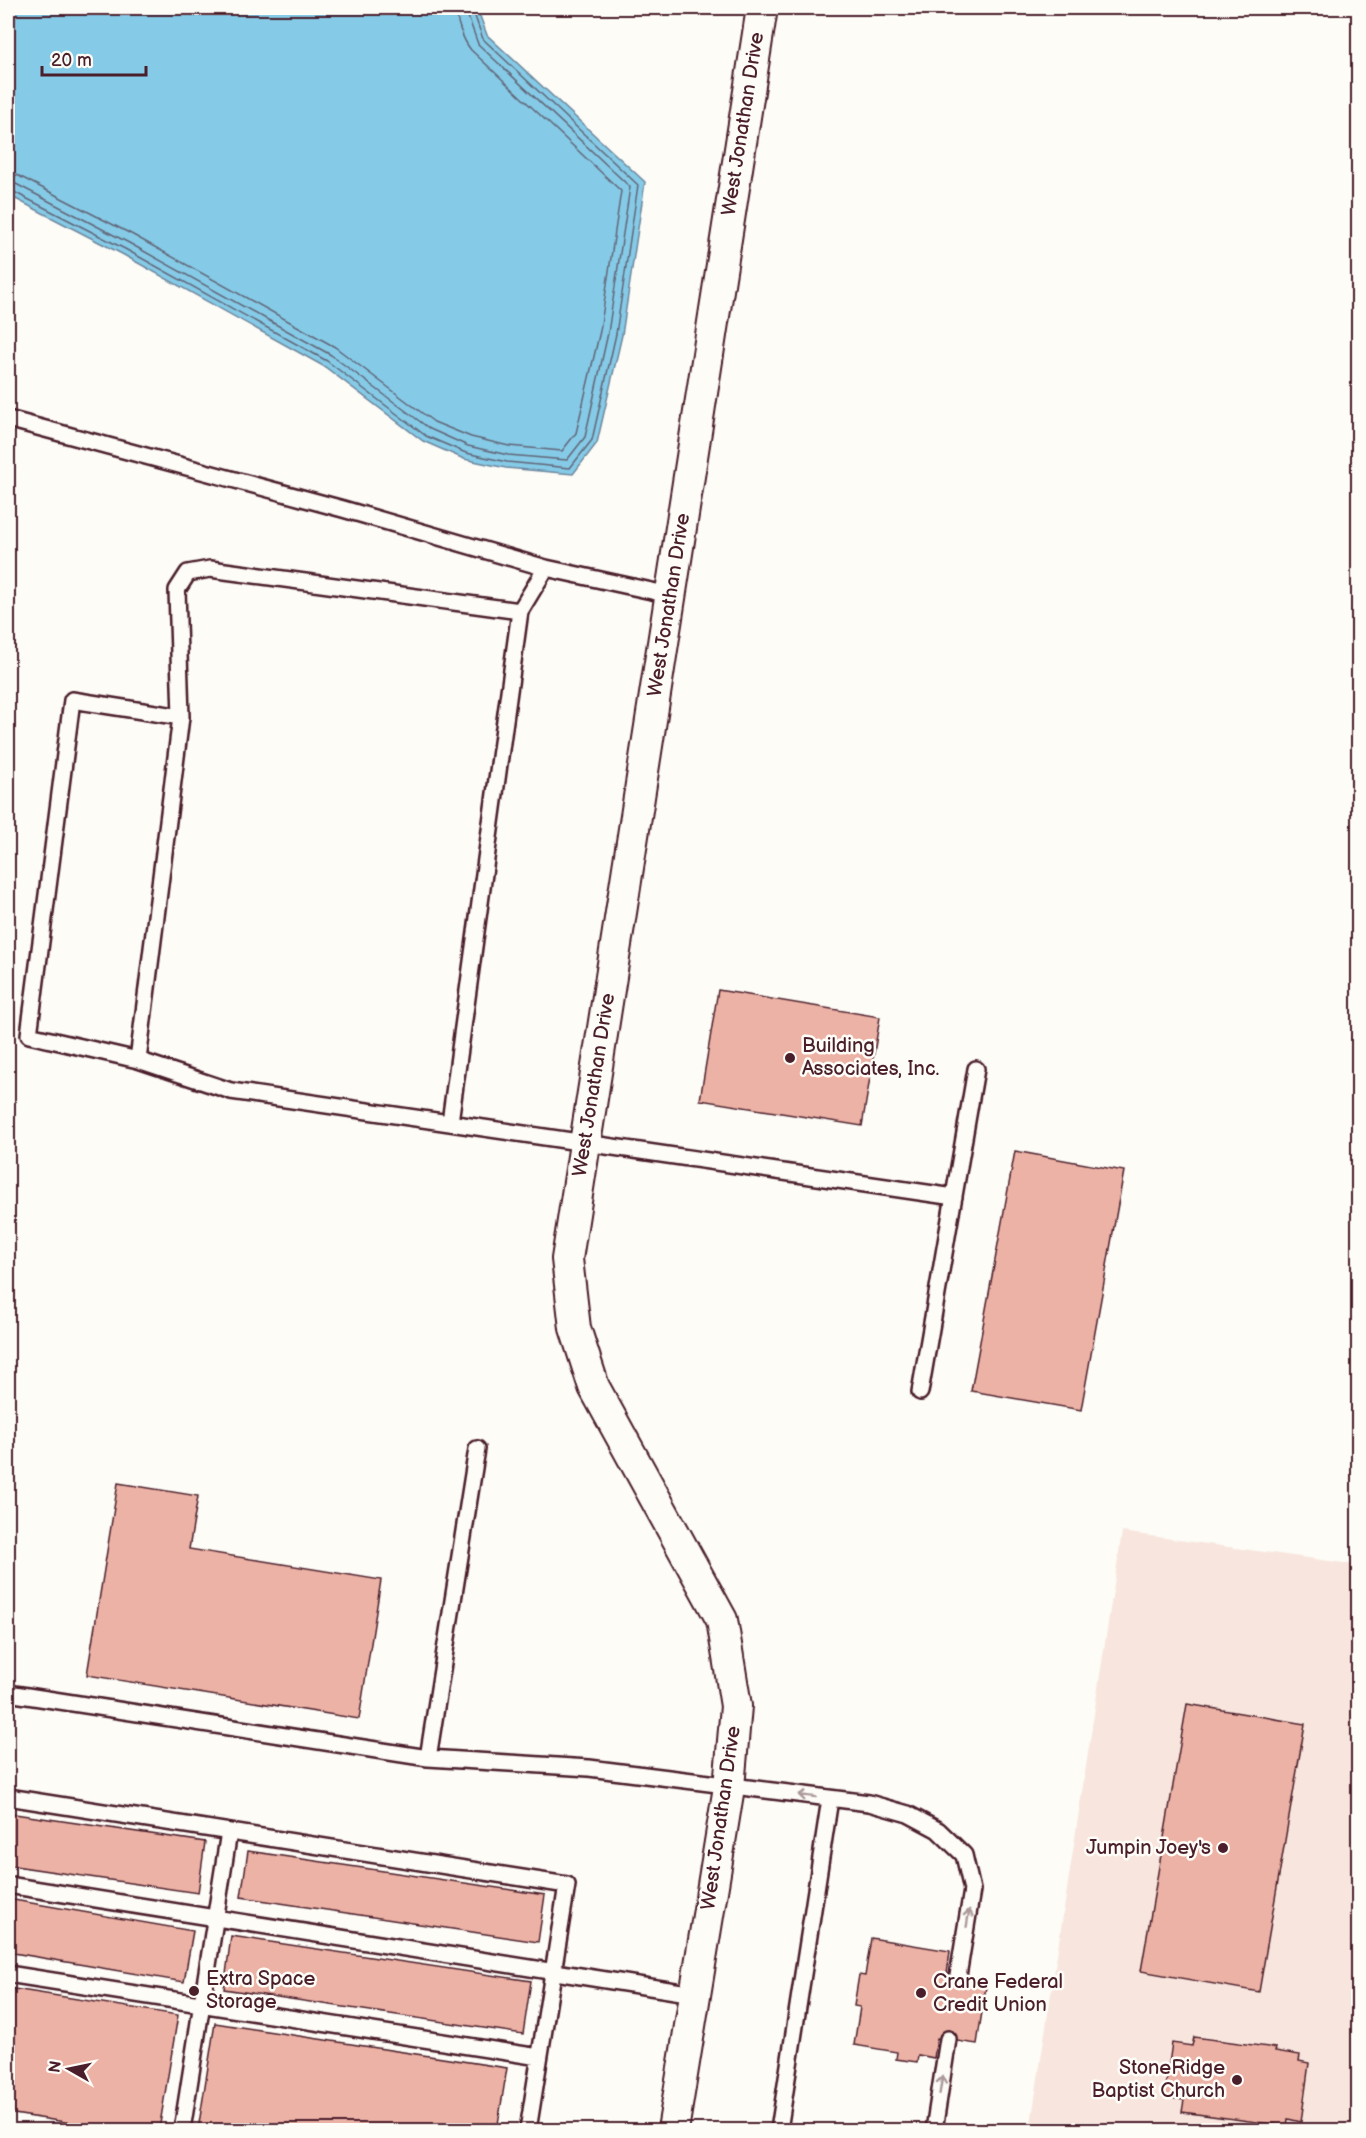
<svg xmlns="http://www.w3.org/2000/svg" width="1366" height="2138" font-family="'Balsamiq Sans',sans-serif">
<rect width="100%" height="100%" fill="#fdfcf7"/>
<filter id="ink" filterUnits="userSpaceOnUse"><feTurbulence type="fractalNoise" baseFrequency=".0167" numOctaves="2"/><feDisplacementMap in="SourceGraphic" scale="12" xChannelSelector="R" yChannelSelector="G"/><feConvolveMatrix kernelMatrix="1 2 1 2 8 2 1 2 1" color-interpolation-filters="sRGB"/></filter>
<g filter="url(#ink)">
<path fill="#f8e6de" d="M1122,1532l236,33v565h-328z"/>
<path fill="#85cbe7" stroke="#6d869c" stroke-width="1.5" d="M8,8h469l10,27 158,147 -23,153 -25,108 -24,31 -67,-6 -42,-9 -41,-18 -98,-74 -203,-113 -114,-59z"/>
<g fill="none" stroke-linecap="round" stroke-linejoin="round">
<path stroke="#626476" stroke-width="1.5" d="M8,173l11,3 114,59 202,112 99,75 37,15 38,9 53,5 14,-18 24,-102 21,-140 -150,-141c-8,-10 -15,-29 -15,-42
M8,183l8,1 113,59 202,112 99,74 38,17 40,9 59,5 18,-23 23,-104 22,-146 -152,-143 -13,-36
M8,190l4,1 113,58 202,112 99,75 40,17 41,9 63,6 22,-28 24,-106 22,-149 -155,-146 -11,-31"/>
</g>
<path fill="#ecb2a5" stroke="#4a1f2b" stroke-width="1.5" d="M718,990l162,27 -18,109 -162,-26z
M1015,1151l109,20 -43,239 -110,-19z
M118,1483l80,13 -9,53 192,31 -22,139 -272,-44z
M1187,1704l118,20 -46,268 -118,-21z
M8,1813l197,29 -7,51 -190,-28z
M248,1851l297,44 -7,47 -297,-45z
M8,1899l185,32 -9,51 -176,-30z
M231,1936l300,45 -8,53 -299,-45z
M871,1938l79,13 -3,23 40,6 -10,64 -40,-6 -3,20 -16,-3 -1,7 -21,-3 1,-7 -43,-7 6,-38 -6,-1 5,-31 6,1z
M8,1988l170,27 -19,115h-43l-108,-17z
M215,2023l292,45 -10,62h-299z
M1194,2037l82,11 -1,3 25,4 -1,6 10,2 -8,59 -13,-3 -1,7 -105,-14 2,-12 -20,-3 8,-54 20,3z"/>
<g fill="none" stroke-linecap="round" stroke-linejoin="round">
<g stroke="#4a1f2b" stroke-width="20">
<path id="lane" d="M8,419l335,90 203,59
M520,611l26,-43 124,27
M138,1060l43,-343
M450,1122l70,-511 -310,-42 -22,4 -11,17 4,127 -109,-17 -43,335 109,25 93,31 723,106
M920,1392l56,-323
M8,1693l420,65 161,10 280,35 39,11 30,16 26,25 8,35 -14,86
M428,1758l49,-309
M8,1797l559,88 -39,245
M8,1885l686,109
M8,1974l531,83
M182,2130l47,-298
M779,2130l51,-331
M934,2130l14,-91"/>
</g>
<g stroke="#4a1f2b" stroke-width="34">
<path id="street" d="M673,2130l56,-343 7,-81 -14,-86 -128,-233 -19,-59 -8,-69 195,-1251"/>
</g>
<use href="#lane" stroke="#fdfcf7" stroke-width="15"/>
<use href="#street" stroke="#fdfcf7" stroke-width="30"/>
</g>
<defs><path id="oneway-shaft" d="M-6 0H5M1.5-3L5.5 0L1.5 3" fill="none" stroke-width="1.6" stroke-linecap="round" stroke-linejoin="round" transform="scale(1.5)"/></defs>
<g stroke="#ac999b">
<use href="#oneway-shaft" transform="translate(807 1796) rotate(-173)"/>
<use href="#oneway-shaft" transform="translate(968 1918) rotate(-81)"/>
<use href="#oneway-shaft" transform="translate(941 2085) rotate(-81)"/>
</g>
</g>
<g fill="#4a1f2b" stroke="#fdfcf7" stroke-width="2">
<circle cx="790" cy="1058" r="6"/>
<circle cx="1223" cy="1848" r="6"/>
<circle cx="194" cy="1991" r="6"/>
<circle cx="921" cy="1993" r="6"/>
<circle cx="1237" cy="2080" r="6"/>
</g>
<g text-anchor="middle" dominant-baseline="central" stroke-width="5" stroke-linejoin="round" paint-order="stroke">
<g font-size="20" fill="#4a1f2b" stroke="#fdfcf7">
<text transform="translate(743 124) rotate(-81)">West Jonathan Drive</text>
<text transform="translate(669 605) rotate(-81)">West Jonathan Drive</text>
<text transform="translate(594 1085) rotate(-81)">West Jonathan Drive</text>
<text transform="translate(721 1818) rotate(-82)">West Jonathan Drive</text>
</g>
<g font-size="20" fill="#4a1f2b" stroke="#fdfcf7" text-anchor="start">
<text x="802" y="1046">Building<tspan x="802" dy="23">Associates, Inc.</tspan></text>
<text x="1211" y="1848" text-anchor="end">Jumpin Joey's</text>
<text x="206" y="1979">Extra Space<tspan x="206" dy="23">Storage</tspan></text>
<text x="933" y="1982">Crane Federal<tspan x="933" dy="23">Credit Union</tspan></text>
<text x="1225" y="2068" text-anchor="end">StoneRidge<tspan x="1225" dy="23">Baptist Church</tspan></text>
</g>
</g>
<rect width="1366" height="2138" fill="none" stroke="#fdfcf7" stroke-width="30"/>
<rect x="15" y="15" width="1336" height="2108" fill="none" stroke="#4a1f2b" stroke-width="2" filter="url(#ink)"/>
<g transform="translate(69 2069) rotate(279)" stroke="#fdfcf7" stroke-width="4.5" paint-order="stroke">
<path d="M0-4.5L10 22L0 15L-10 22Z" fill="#4a1f2b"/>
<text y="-9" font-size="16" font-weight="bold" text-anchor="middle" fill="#4a1f2b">N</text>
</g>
<path d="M42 66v9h104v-9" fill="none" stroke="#4a1f2b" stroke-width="3"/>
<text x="51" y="66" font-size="18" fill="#4a1f2b" stroke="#fdfcf7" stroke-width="4.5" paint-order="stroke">20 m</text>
</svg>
